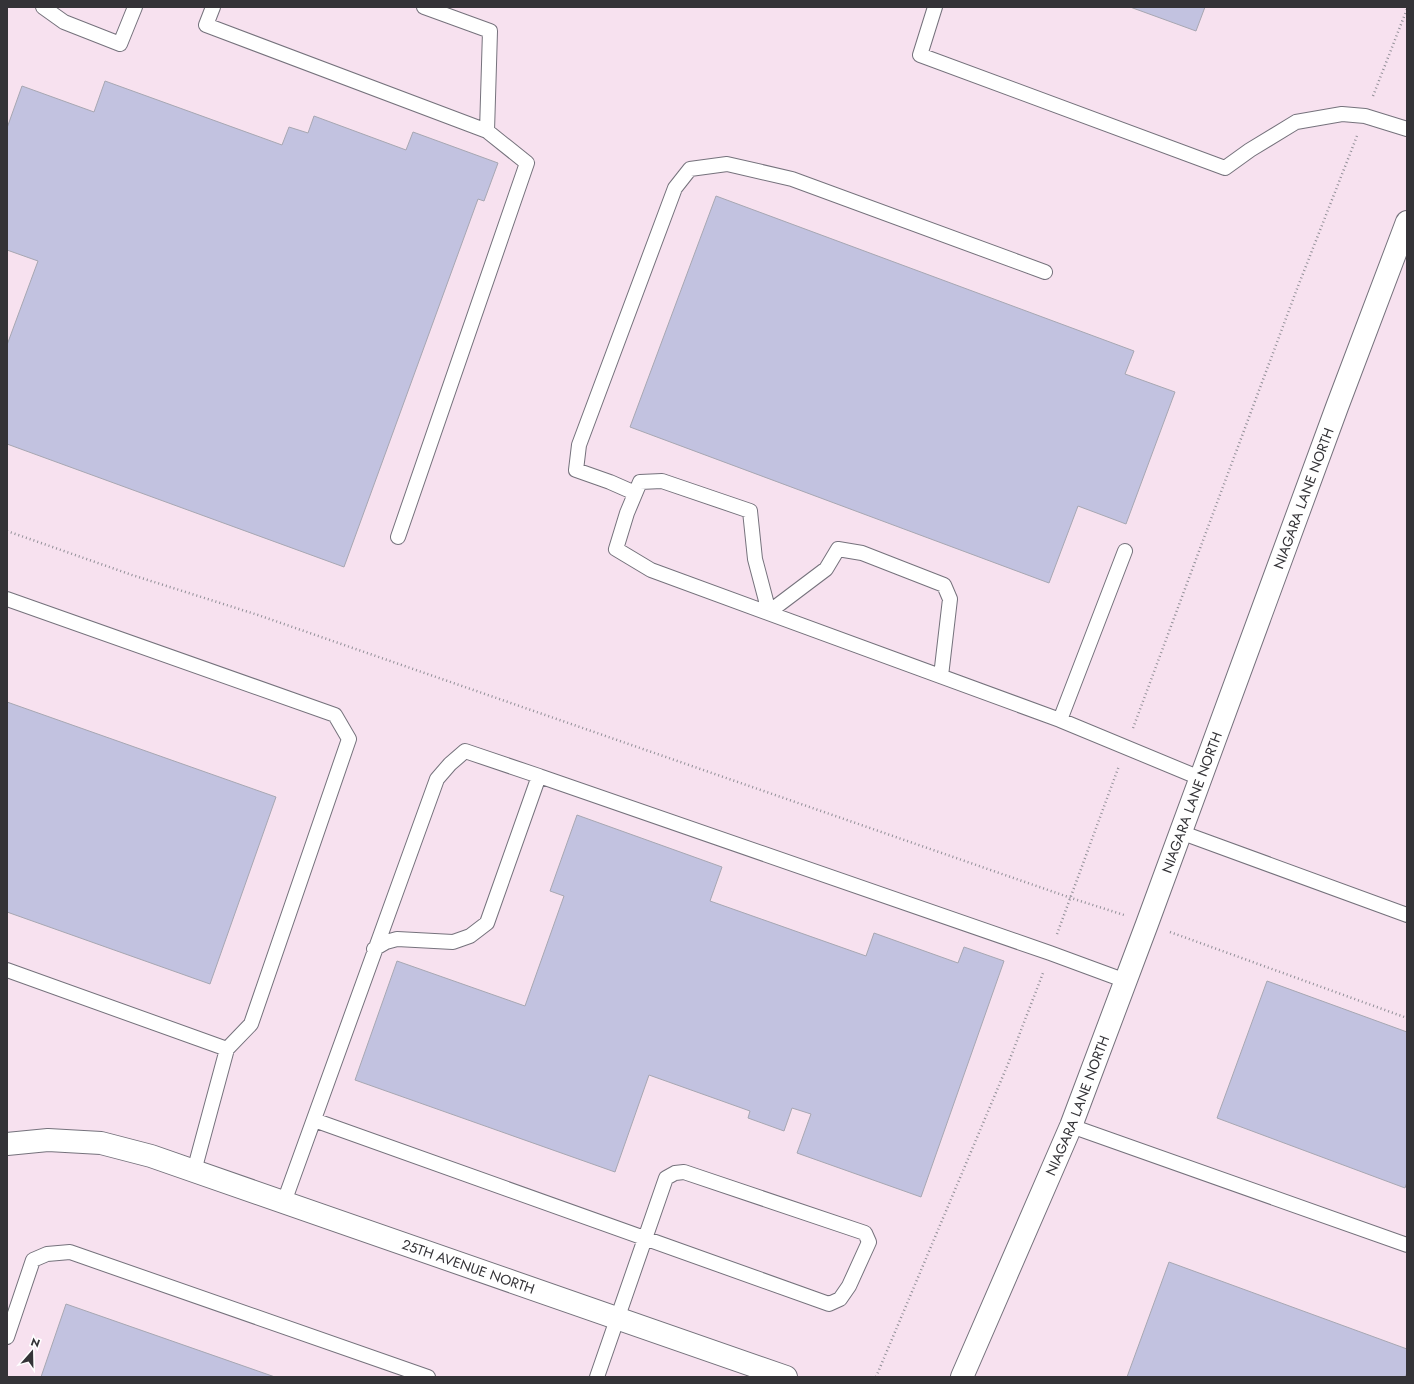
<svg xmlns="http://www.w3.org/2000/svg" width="1414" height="1384" font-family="Jost,sans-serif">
<rect width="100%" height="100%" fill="#f3f0fb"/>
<path fill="#f7e1ef" d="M7,7h1400v1370h-1400z"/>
<path fill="#c2c2e0" stroke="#a7a7b2" d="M1130,7h75l-9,24z
M105,81l177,64 7,-18 19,6 6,-17 92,34 7,-18 85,31 -14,38 -6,-2 -134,368 -337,-123v-99l31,-84 -31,-11v-122l15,-42 72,26z
M716,196l418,155 -9,23 50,18 -49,132 -48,-18 -29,77 -419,-156z
M7,702l269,95 -66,187 -203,-72z
M577,815l145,52 -12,34 156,55 8,-23 84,30 6,-16 40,14 -83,236 -124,-44 14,-39 -19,-6 -8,23 -36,-13 2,-7 -101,-36 -34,97 -260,-92 42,-119 128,45 39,-110 -14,-5z
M1267,981l140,51v150l-2,6 -188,-70z
M1169,1262l238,87v24l-2,4h-278z
M66,1304l209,73h-234z"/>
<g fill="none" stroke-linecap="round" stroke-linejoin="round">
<g stroke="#75727c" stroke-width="16">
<path id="service" d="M43,7l21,15 56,22 15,-37
M213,7l-7,18 281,106
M935,7l-15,48 305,113 25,-18 46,-28 46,-8 23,2 42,13
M635,493l-25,-11 -34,-12 3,-25 96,-257 15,-19 37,-5 65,15 253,93
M398,537l129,-374 -40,-32 3,-100 -66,-24
M7,599l328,116 14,24 -98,285 -24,25
M941,676l9,-77 -6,-14 -82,-32 -24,-4 -12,20 -57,43 -14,-53 -5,-48 -88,-30 -22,1 -13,31 -11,36 35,21 409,150 140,58
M1060,720l65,-169
M1180,832l227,83
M374,949l12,-7 11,-3 56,3 17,-6 17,-13 52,-147 511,177 76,28
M7,970l220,79 -33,122
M314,1120l515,184 11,-5 9,-13 20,-44 -4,-9 -181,-61 -9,1 -9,5 -69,199
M1071,1126l336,119
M284,1202l153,-423 13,-15 15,-13 74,25
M7,1337l26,-77 14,-6 23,-2 358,125"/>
</g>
<g stroke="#75727c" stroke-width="24">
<g id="minor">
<path id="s1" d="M7,1144l41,-4 53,3 50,13 635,221"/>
</g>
</g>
<g stroke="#75727c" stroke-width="24">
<g id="tertiary">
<path id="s2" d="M962,1377l109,-251 76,-202 190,-517 70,-185"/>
</g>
</g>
<path stroke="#918f97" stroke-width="2.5" stroke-dasharray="1 3" stroke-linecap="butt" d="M1373,96l34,-87
M7,531l125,44 126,40 813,283 53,17
M1133,728l162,-434 62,-158
M1170,932l237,86
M1057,934l62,-168
M876,1377l132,-313 35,-91"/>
<use href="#service" stroke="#fff" stroke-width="14"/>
<use href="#minor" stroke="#fff" stroke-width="22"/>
<use href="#tertiary" stroke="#fff" stroke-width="22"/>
</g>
<g text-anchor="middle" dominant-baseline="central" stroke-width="3.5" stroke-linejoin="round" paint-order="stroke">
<g font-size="14" fill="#343337" stroke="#fff">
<text stroke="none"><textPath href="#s2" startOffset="943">NIAGARA LANE NORTH</textPath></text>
<text stroke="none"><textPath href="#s2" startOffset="619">NIAGARA LANE NORTH</textPath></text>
<text stroke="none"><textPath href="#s2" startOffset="295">NIAGARA LANE NORTH</textPath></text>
<text stroke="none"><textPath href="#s1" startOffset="482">25TH AVENUE NORTH</textPath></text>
</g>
</g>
<rect width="1414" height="1384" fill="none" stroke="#343337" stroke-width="16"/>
<g transform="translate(32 1352) rotate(20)" stroke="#ffffff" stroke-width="3" paint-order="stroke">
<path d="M0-3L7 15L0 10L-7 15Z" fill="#343337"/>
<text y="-6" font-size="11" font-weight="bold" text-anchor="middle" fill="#343337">N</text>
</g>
</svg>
